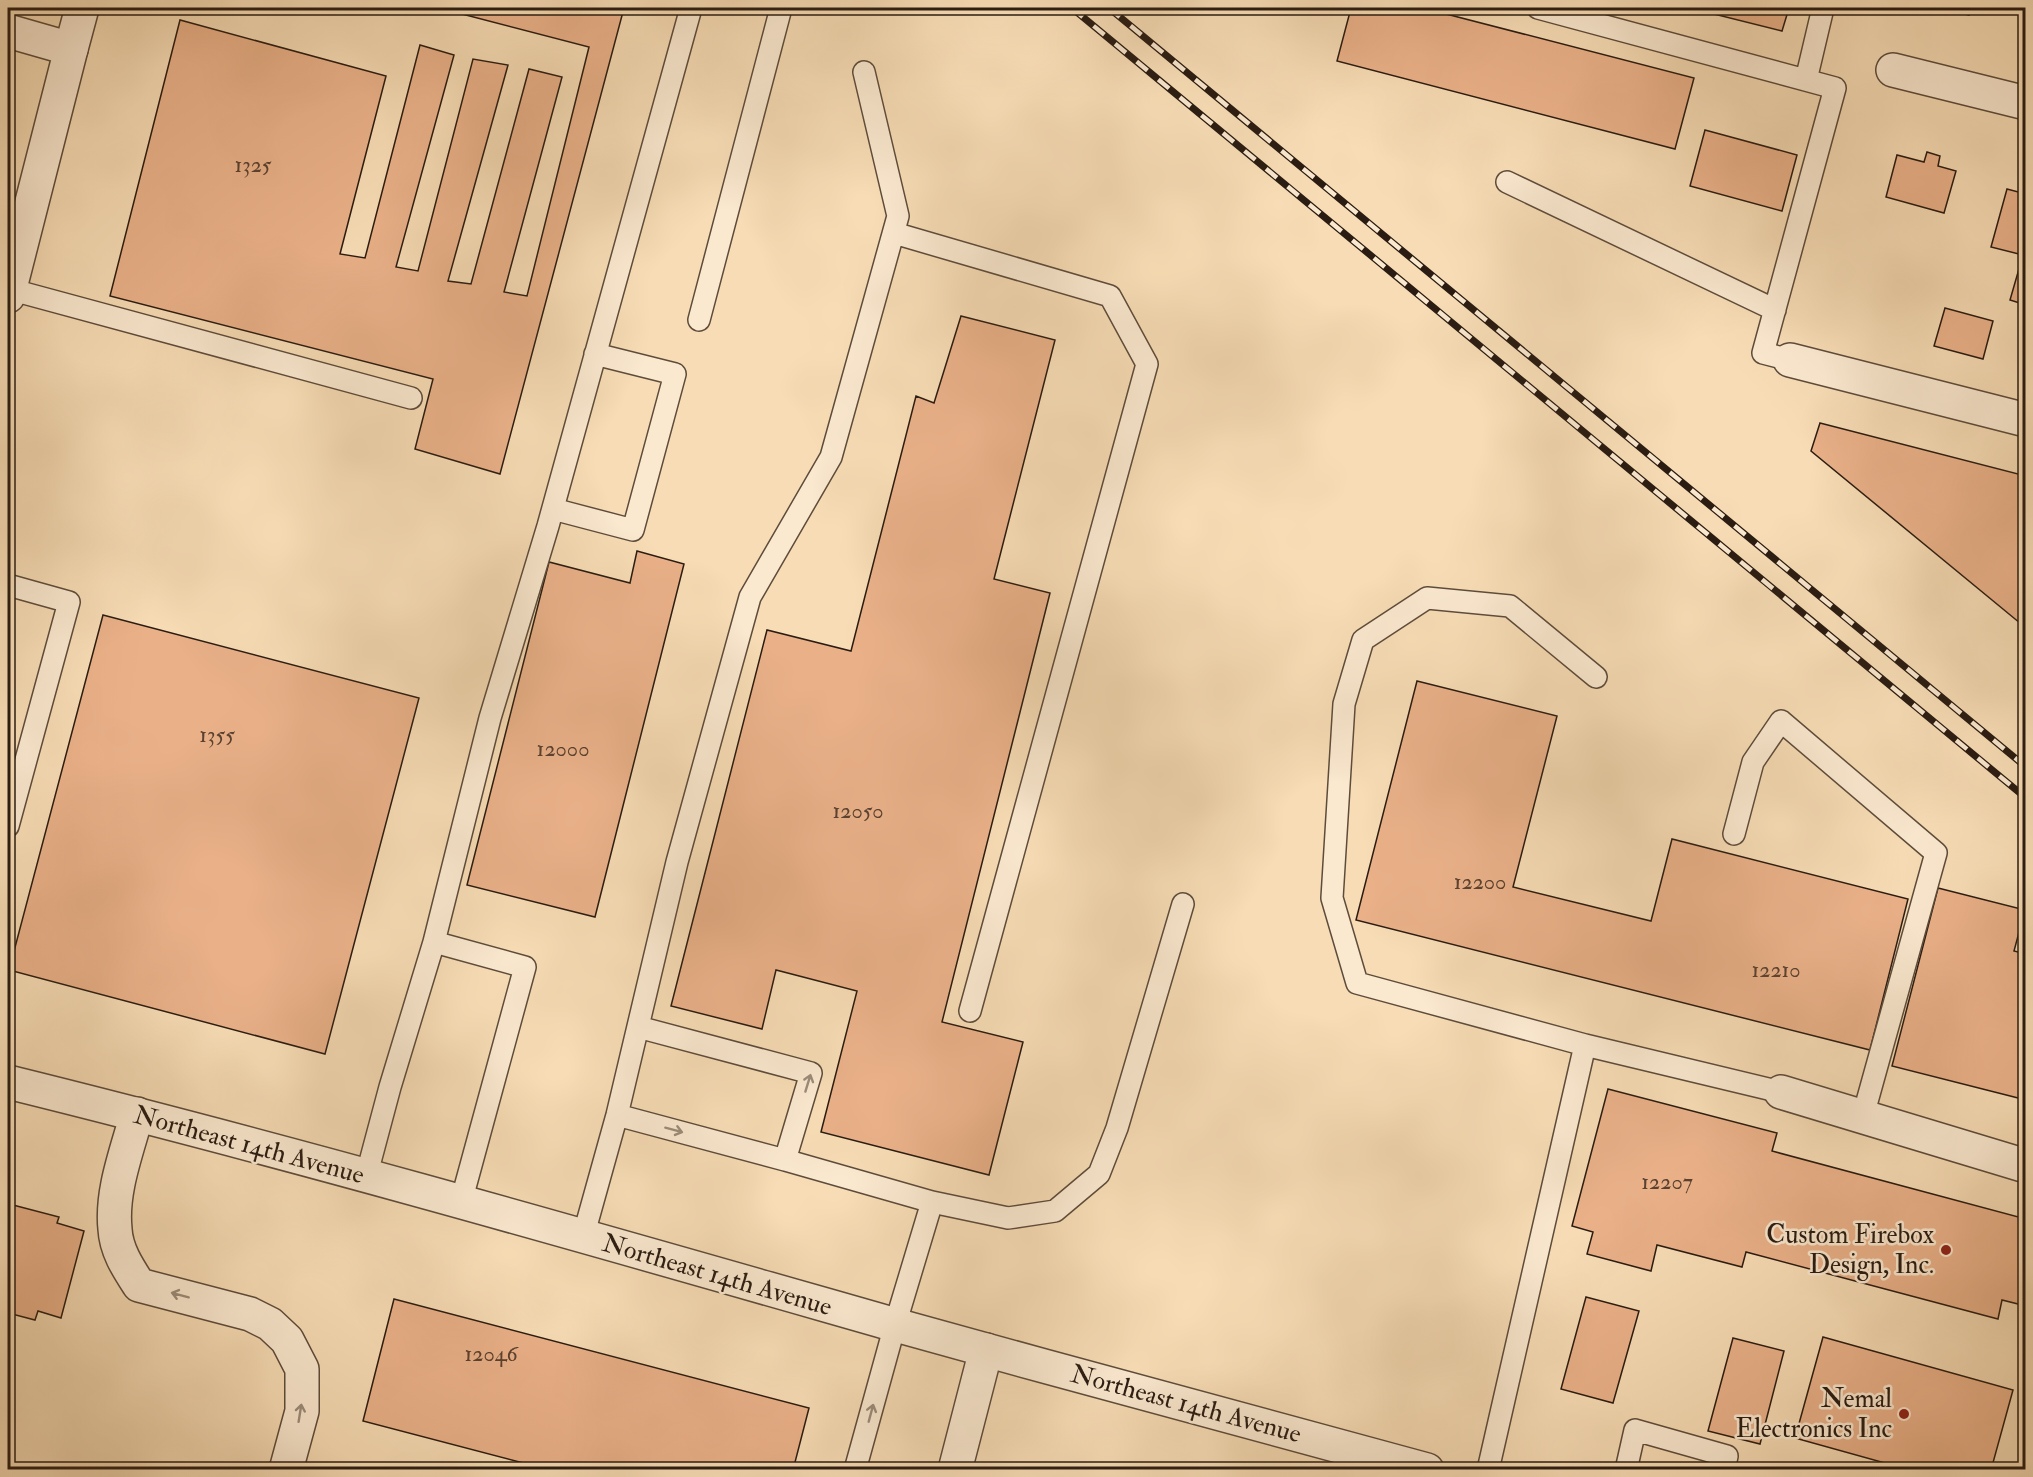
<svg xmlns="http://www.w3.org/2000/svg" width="2033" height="1477" font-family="'IM FELL Double Pica',serif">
<rect width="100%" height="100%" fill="#f7dcb5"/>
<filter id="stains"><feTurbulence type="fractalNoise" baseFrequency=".00333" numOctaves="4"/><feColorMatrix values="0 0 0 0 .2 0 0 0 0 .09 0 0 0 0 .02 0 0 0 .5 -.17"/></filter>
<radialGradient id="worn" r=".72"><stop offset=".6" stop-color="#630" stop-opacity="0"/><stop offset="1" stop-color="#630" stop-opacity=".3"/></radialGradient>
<path fill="#eab189" stroke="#2a1c12" stroke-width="1.5" d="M439,8h144l22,4 1,-4h18l-124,466 -85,-25 18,-70 -323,-83 70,-276 206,56 -46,178 25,4 55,-213 34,10 -58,212 22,4 55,-212 35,6 -60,216 23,3 58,-215 33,8 -58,215 23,4 62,-249z
M1351,8h72l271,70 -19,71 -338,-88z
M1690,8h99l-7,23z
M1942,8h29l-2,7z
M1705,130l92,25 -15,56 -92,-25z
M1927,152l13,4 -2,10 18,5 -12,42 -58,-16 11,-42 27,7z
M2007,189l19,5v111l-16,-5 13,-45 -32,-8z
M1945,308l48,13 -10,38 -49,-13z
M961,316l94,24 -61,239 56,14 -108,429 81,20 -34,133 -168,-43 36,-141 -81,-21 -14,59 -91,-23 96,-376 84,21 65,-255 18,7z
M1820,423l206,53v152l-215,-177z
M637,551l47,13 -89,353 -128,-32 82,-323 81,21z
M103,615l316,83 -94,356 -316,-84z
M1417,681l140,35 -44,171 138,34 21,-82 236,60 -38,151 -514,-130z
M1938,888l87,22 -11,41 12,3v146l-134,-34z
M1608,1089l169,44 -5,18 254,68v87l-24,-6 -4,19 -252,-67 -4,15 -85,-22 -6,26 -64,-17 6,-22 -21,-6z
M13,1205l46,12 -2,6 27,8 -23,87 -23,-7 -3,9 -27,-7v-101l3,1z
M1586,1297l53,14 -26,92 -52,-14z
M394,1299l415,109 -16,62h-243l-187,-49z
M1823,1337l190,53 -22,80h-81l-115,-32z
M1733,1338l51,13 -24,93 -52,-13z"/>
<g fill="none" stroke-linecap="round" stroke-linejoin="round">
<g stroke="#5d4c3b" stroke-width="24">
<path id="service" d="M1538,8l297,80 -72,265 27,7
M1806,80l17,-72
M1507,182l268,128
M894,233l216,63 37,68 -177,647
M9,289l402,109
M699,320l82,-312
M553,509l80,21 42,-156 -80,-20
M8,585l61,17 -61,224
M1734,834l19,-72 28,-41 155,132 -73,263
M434,942l56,-224 58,-192 143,-518
M1585,1045l196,47
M617,1115l168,45 26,-87 -173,-46
M785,1160l147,42 -37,123 -40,145
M366,1177l24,-90 44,-145 91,25 -64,235
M932,1202l76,16 47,-7 44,-37 18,-46 66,-224
M583,1237l34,-122 60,-253 73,-265 81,-140 67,-241 -34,-144
M1488,1470l97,-425 -228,-62 -25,-85 12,-194 19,-64 64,-42 83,8 86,71
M1626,1470l9,-40 92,26 -3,14"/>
</g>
<g stroke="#5d4c3b" stroke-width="36">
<path id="minor" d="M71,49l11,-41
M1893,70l133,33
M1790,360l236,60
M1781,1092l245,74
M137,1114c-10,37 -26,77 -22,115 1,21 13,39 24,56l111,29 20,10 17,16 15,29v42l-16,59
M955,1470l31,-120"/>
</g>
<g stroke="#5d4c3b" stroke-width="36">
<path id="tertiary" d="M8,31l63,18 -63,247
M8,1082c296,73 590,158 884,242 178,50 357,97 535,146"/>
</g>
<use href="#service" stroke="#fae8cf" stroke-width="21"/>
<use href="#minor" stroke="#fae8cf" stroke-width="33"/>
<use href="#tertiary" stroke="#fae8cf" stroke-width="33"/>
<g stroke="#2a1c12" stroke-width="7">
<path id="rail" d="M1072,8l954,790
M1109,8l917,759"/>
</g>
<use href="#rail" stroke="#fae8cf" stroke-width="4.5" stroke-dasharray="14" stroke-linecap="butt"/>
</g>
<defs><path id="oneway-shaft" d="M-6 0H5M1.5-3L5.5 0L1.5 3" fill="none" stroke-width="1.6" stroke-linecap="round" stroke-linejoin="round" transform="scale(1.5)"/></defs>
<g stroke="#9c8c7a">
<use href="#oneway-shaft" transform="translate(808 1083) rotate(-73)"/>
<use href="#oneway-shaft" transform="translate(674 1130) rotate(15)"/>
<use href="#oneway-shaft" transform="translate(180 1295) rotate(-165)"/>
<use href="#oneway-shaft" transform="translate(300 1413) rotate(-81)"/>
<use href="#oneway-shaft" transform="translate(871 1413) rotate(-75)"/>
</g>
<g fill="#8f2418" stroke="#fae8cf" stroke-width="2">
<circle cx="1946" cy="1250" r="6"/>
<circle cx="1904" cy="1414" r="6"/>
</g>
<g text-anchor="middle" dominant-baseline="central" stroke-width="5" stroke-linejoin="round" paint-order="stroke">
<g font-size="22" fill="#5a4130">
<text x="253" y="165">1325</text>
<text x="217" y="735">1355</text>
<text x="563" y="749">12000</text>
<text x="858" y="811">12050</text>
<text x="1480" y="882">12200</text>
<text x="1776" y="970">12210</text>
<text x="1667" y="1182">12207</text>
<text x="491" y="1354">12046</text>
</g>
<g font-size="26" fill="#2a1c12" stroke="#fae8cf">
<text transform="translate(249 1145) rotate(15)">Northeast 14th Avenue</text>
<text transform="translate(717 1275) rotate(16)">Northeast 14th Avenue</text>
<text transform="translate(1186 1404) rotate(15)">Northeast 14th Avenue</text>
</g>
<g font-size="26" fill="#2a1c12" stroke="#fae8cf" text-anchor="end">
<text x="1934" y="1235">Custom Firebox<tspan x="1934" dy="30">Design, Inc.</tspan></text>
<text x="1892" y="1399">Nemal<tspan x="1892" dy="30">Electronics Inc</tspan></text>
</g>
</g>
<rect width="2033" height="1477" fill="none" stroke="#f7dcb5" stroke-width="30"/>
<rect x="9" y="9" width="2015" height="1459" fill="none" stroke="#2a1c12" stroke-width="3"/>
<rect x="15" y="15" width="2003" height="1447" fill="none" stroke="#2a1c12" stroke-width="1.5"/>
<rect width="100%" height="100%" filter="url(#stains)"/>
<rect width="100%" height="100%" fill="url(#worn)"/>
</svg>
